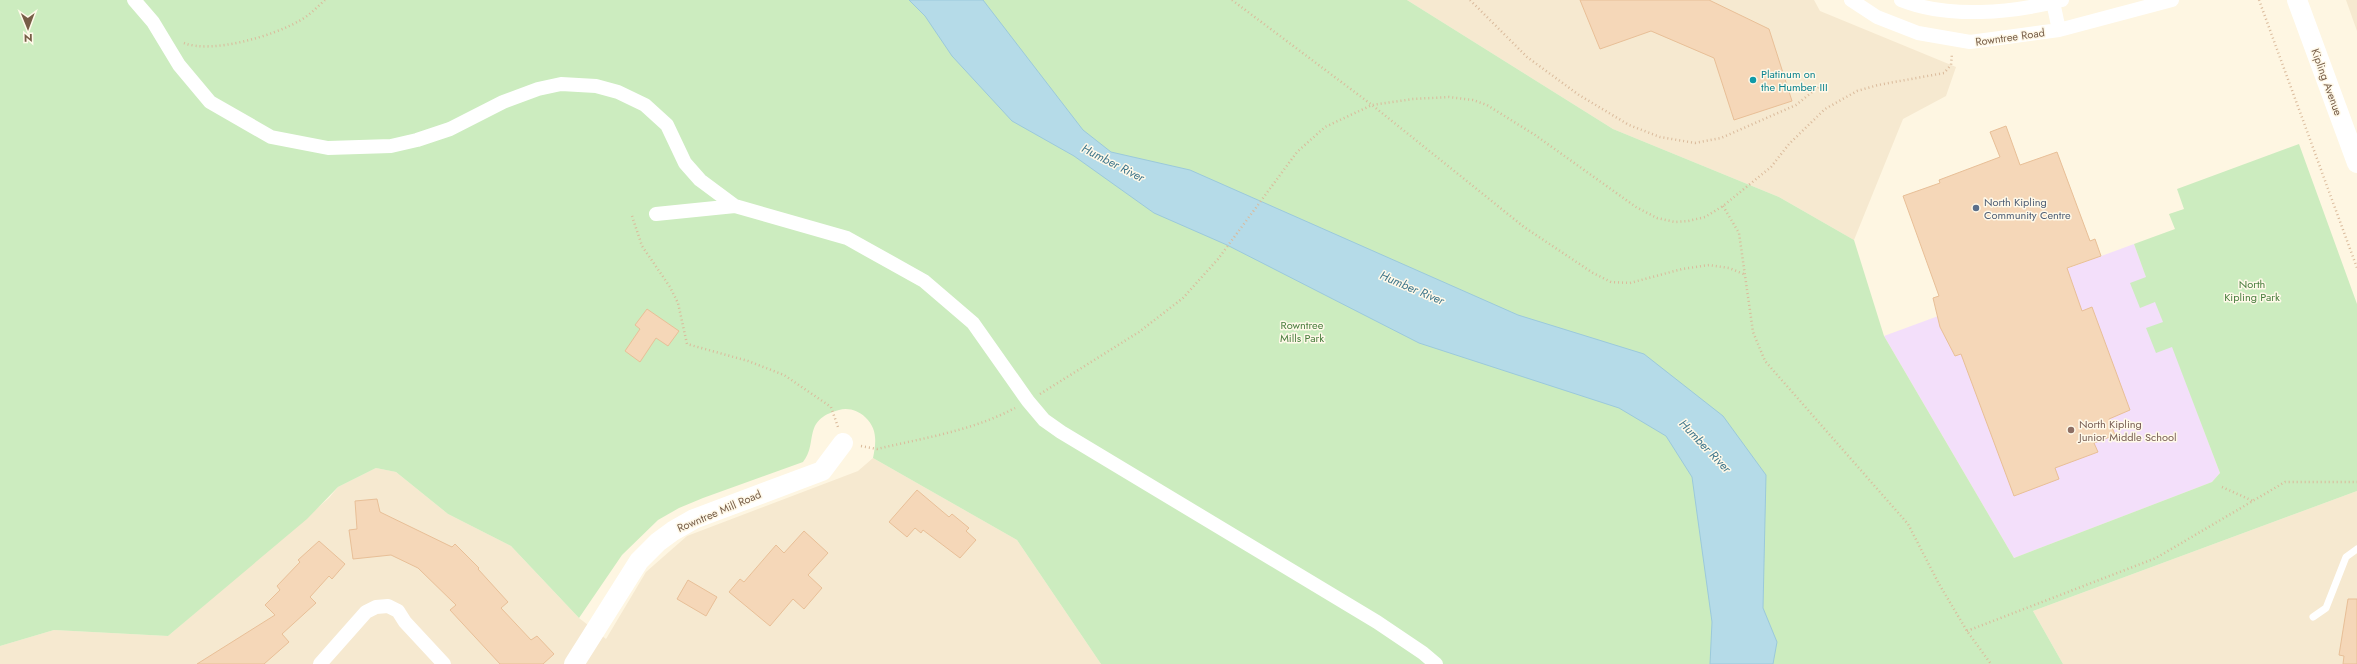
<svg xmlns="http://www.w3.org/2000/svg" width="2357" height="664" font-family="Jost,sans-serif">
<rect width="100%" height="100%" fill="#fef6e2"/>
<path fill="#f6e9d0" d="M1407,0h407l6,11 136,56 -10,29 -43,23 -49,121 -75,-43 -166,-68z
M2346,0h11v31z
M873,458l144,82 84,124h-1101v-18l54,-16 114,6 161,-138 9,-11 38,-19 20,4 52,42 63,32 68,72 27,21 40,-67 41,-36 171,-65z
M2357,491v173h-294l-30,-53z"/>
<path fill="#f3dffa" d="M2134,244l86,229 -8,9 -198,76 -130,-222z"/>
<path fill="#ccecbf" d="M0,0h1407l206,129 166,68 75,43 30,96 130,222 198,-76 8,-9 -48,-126 -16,6 -10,-25 17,-6 -8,-20 -15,6 -10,-25 16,-6 -12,-33 41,-15 -6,-15 15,-5 -7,-20 122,-45 58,160v187l-324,120 30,53h-962l-84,-124 -144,-82c3,-15 5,-29 -8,-41 -6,-6 -17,-10 -26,-7 -38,10 -20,33 -36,52l-100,36 -24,10 -21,12 -36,35 -43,63 -68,-72 -63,-32 -52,-42 -20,-4 -38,19 -31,32 -139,117 -114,-6 -54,16z"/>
<path fill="#b5dbe8" stroke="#9bc9db" d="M909,0h74l100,130 28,22 79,18 328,145 126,39 79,62 43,59 -3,133 14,34 -4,22h-63l2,-42 -20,-145 -26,-41 -47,-28 -200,-65 -192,-98 -73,-32 -80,-57 -62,-35 -60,-65 -27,-40z"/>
<path fill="#f5d7b8" stroke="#e8bf97" d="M1580,0h129l60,29 23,72 -58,19 -20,-62 -63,-27 -51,18z
M2006,126l14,39 37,-13 33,89 5,-2 6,17 -34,12 15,43 10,-4 38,103 -21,9 6,16 -21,8 4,9 -43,16 4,11 -45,17 -53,-142 -6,2 -15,-29 -7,-29 6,-2 -36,-100 37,-13 -1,-3 61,-23 -10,-25z
M647,309l32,22 -11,15 -12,-8 -16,24 -15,-11 15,-22 -5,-4z
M917,490l32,27 3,-3 17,14 -3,3 10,9 -16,18 -37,-28 -2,3 -6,-5 -8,9 -18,-15z
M377,499l3,13 72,35 3,-3 24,24 -1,1 30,33 -7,6 30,32 6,-4 17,18 -11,10h-43l-50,-54 6,-5 -38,-37 -27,-13 -38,4 -4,-29 8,-1 -2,-28z
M804,531l24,22 -20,22 14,13 -18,21 -11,-10 -23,27 -41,-34 11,-13 4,3 32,-37 8,8z
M319,541l26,23 -13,15 -3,-3 -19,21 6,6 -34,31 7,8 -25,22h-67l78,-49 -10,-10 15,-15 -3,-4 23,-24 -2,-2z
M688,580l29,17 -11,19 -29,-17z
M2348,599h9v65h-14l1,-8 -5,-1z"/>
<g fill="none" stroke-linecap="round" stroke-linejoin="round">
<path stroke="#daba9b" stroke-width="2.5" stroke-dasharray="1 3" stroke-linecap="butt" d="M1232,0l140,105 152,122 69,46 18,9 19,1 52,-14 27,-4 20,3 17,7
M1470,0l57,57 52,38 50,30 31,12 35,6 26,-5 75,-33 26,-21
M2259,0l98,268
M184,43c28,11 89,-7 115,-22 10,-5 18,-14 26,-21
M1723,206l16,27 14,99 12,29 143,163 31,60 28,47 24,33
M632,216l10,30 28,41 8,16 9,41 61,17 36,14 47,32 7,20
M1040,394l99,-62 44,-34 35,-39 79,-107 28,-25 47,-22 41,-6 36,-2 24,3 14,5 48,30 101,72 21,11 18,4 13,-1 17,-4 18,-11 48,-39 18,-23 36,-35 32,-18 21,-6 66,-12 7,-8 1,-11
M861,446l16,3c46,-11 95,-18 138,-41
M2222,487l31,14
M1967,631l189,-73 129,-76h72"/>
<path stroke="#fff" stroke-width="7" d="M2313,617l13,-9 20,-51 11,-8"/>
<path stroke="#fff" stroke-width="14" d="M134,0l19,22 26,43 31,37 61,35 57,11 63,-2 26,-6 33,-11 53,-27 35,-13 23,-5 35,2 22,6 27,13 22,20 18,38 15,17 35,26 112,32 77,43 49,42 55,78 16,19 17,12 316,190 46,31 13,11
M1851,0l26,17 41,16 52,9 89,-12 113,-30
M1901,0c47,19 112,13 161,0
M2053,2l6,28
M656,214l79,-8
M320,664l46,-52 10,-5 12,-1 10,5 7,11 39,42"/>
<path stroke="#fff" stroke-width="20" d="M2297,0l60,163
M574,664l65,-103 19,-19 15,-11 21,-12 128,-48 21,-28"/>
</g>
<circle fill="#0f9aa8" stroke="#fff9e9" stroke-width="1.5" cx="1753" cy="80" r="4"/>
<circle fill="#5c6f8a" stroke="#fff9e9" stroke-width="1.5" cx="1976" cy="208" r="4"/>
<circle fill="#8d6e63" stroke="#fff9e9" stroke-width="1.5" cx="2071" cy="430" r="4"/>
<g text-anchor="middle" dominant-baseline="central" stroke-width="3" stroke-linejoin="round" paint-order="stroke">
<g font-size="11" fill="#775d47" stroke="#fff9e9">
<text transform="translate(2010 37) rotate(-8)">Rowntree Road</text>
<text transform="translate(2327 82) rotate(70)">Kipling Avenue</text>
<text transform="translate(719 511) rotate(-23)">Rowntree Mill Road</text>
</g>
<g font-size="11" fill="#0d838f" stroke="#fff9e9" text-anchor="start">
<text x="1761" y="74">Platinum on<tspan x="1761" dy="13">the Humber III</tspan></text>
</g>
<g font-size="11" fill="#4e5e75" stroke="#fff9e9" text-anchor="start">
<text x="1984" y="202">North Kipling<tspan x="1984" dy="13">Community Centre</tspan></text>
</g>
<g font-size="11" fill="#497d3e" stroke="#fff9e9">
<text x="2252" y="284">North<tspan x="2252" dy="13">Kipling Park</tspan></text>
<text x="1302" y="325">Rowntree<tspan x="1302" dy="13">Mills Park</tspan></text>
</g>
<g font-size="11" fill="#785e54" stroke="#fff9e9" text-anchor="start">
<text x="2079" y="424">North Kipling<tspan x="2079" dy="13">Junior Middle School</tspan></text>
</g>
<g font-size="12" font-style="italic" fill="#3f768b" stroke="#fff9e9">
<text transform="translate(1113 163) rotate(27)">Humber River</text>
<text transform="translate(1412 288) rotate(23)">Humber River</text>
<text transform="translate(1705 446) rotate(46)">Humber River</text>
</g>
</g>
<g transform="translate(28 28) rotate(179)" stroke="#fff9e9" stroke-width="3" paint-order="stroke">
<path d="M0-3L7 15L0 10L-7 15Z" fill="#775d47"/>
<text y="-6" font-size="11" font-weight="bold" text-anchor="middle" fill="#775d47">N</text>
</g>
</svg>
